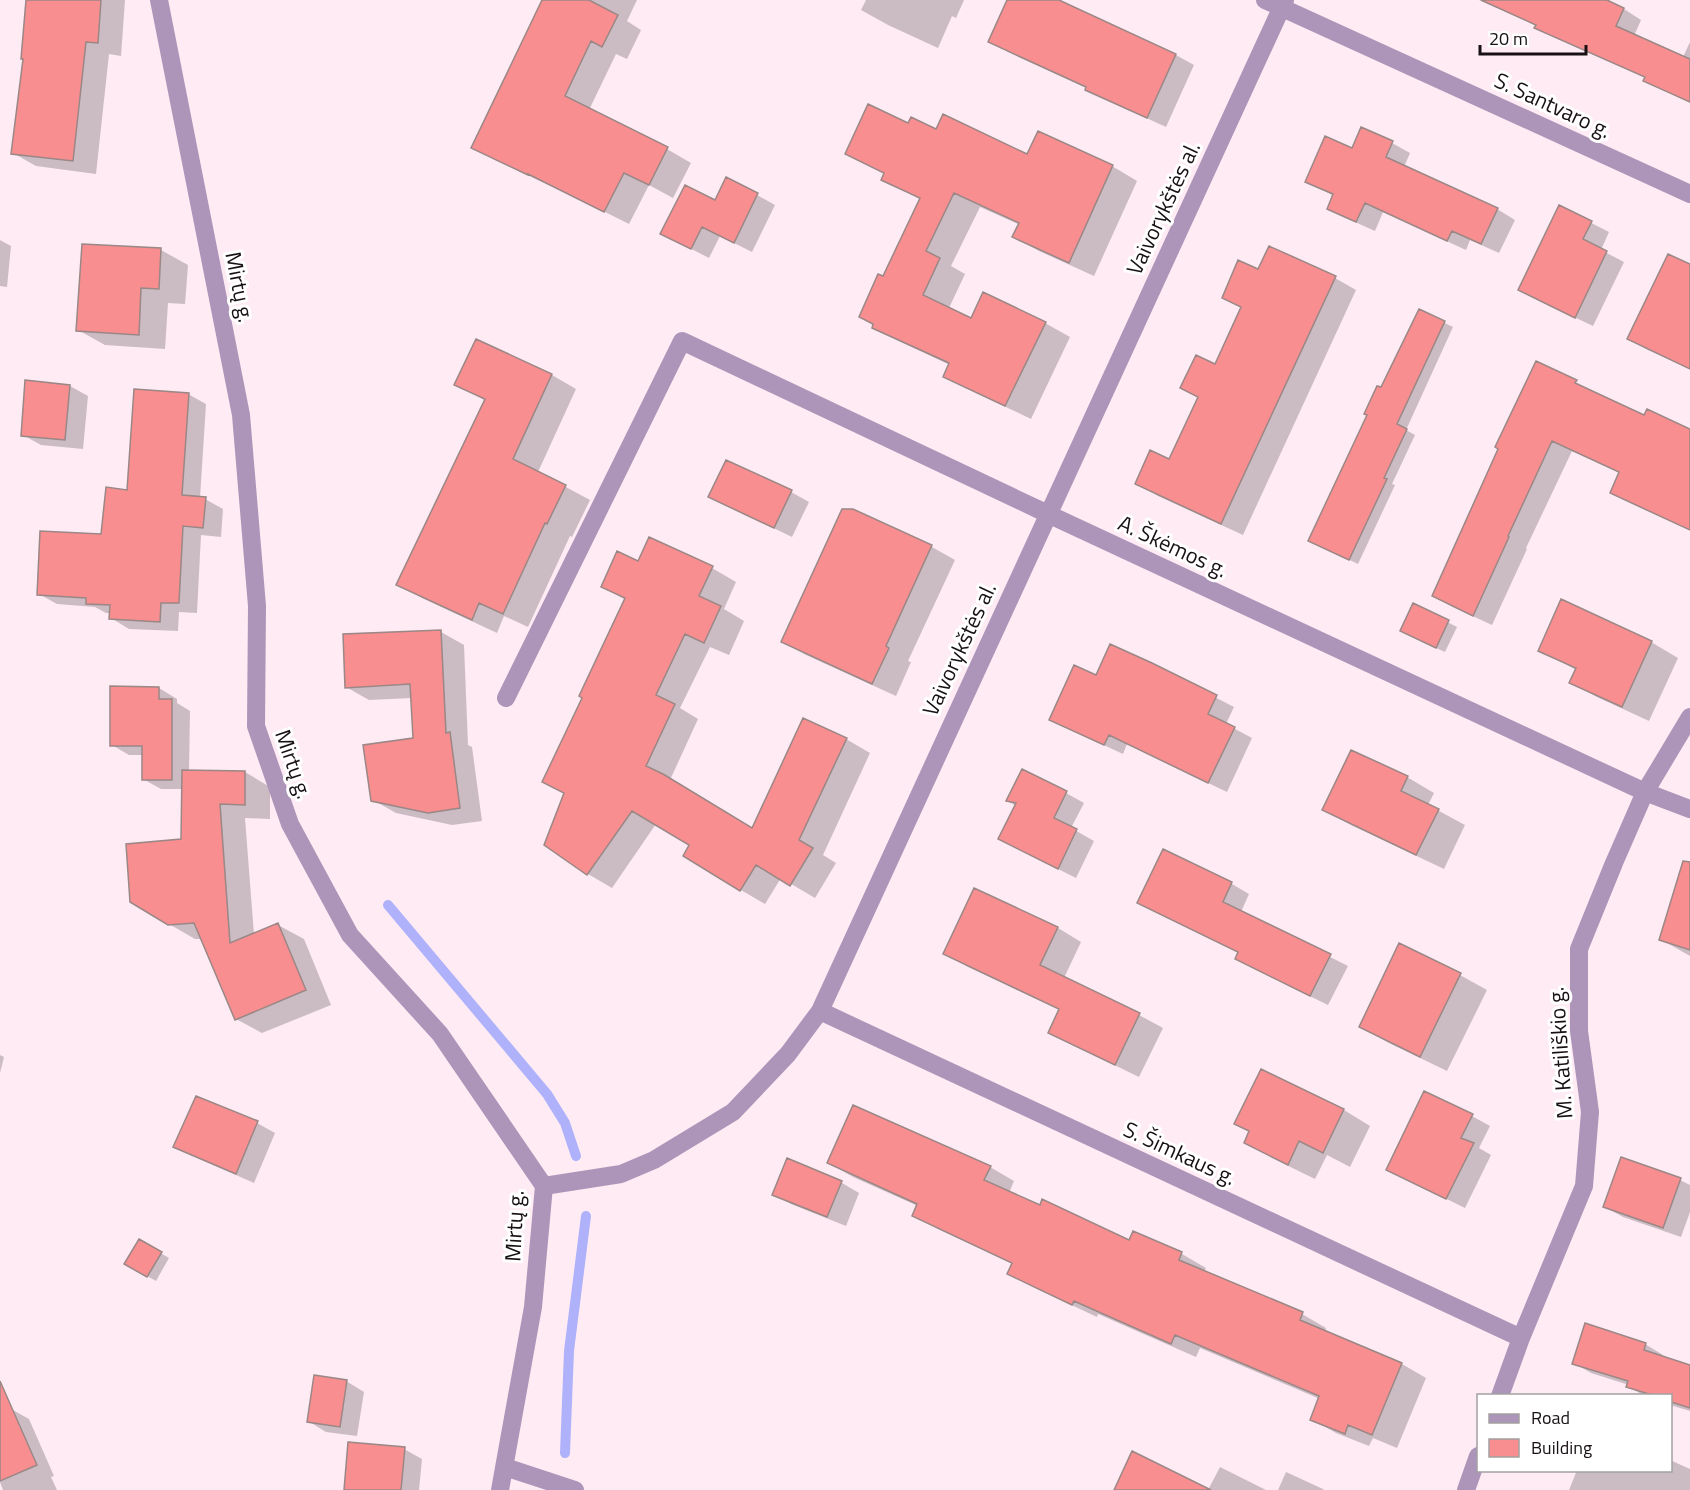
<svg xmlns="http://www.w3.org/2000/svg" width="1690" height="1490" font-family="'Titillium Web',sans-serif">
<rect width="100%" height="100%" fill="#feebf4"/>
<path fill="#0003" d="M28,0h97l-4,56 -12,-2 -13,120 -60,-8 -23,-13 11,-94z
M543,0h94l-10,21 14,9 -14,29 -11,-5 -27,56 78,39 24,14 -18,35 -24,-13 -20,39 -76,-38v1l-56,-26 -24,-14z
M866,0h98l-8,18 -4,-2 -14,32 -50,-23 -27,-15z
M1009,0h48l119,55 18,10 -28,62 -61,-28 -18,-11 -79,-36 -18,-11z
M1479,0h124l21,9 17,11 -7,16 49,21 7,-15v61l-27,-13 -18,-10 1,-2 -92,-41 -18,-10 1,-1z
M909,125l119,31 84,10 25,15 -43,95 -55,-25 -25,-14 6,-12 -40,-18 -29,59 14,8 -16,34 23,12 73,3 25,14 -39,82 -61,-29 -25,-14 5,-11 -51,-24 -25,-14 10,-49 37,-78 -38,-21 2,-5 -38,-21z
M1392,143l18,10 -6,14 93,42 18,11 -16,33 -29,-13 -4,10 -83,-38 -8,19 -29,-13 -17,-10 5,-12 -28,-15 47,-31z
M757,195l18,10 -23,47 -32,-16 -11,22 -47,-24 54,-32z
M1560,207l49,25 -8,18 23,12 -31,64 -55,-26 -18,-10z
M0,240l11,6 -4,41 -7,-1z
M161,250l27,15 -3,39 -17,-1 -3,46 -60,-4 -27,-15z
M1690,266v103l-42,-19 -19,-11z
M1259,271l76,7 21,12 -113,245 -85,-39 -21,-12 33,-23 29,-63 -17,-10 33,-22 27,-58 -18,-11z
M1420,311l33,16 -47,103 9,5 -23,49 3,1 -37,79 -40,-19 64,-156z
M476,341l76,34 24,14 -38,83 52,28 -18,37 -2,-1 -42,91 -24,-11 -7,17 -75,-35 -24,-14 88,-183 -30,-17z
M1537,363l108,54 45,14v99l-59,-27 -19,-11 8,-19 -48,-22 -46,97 1,1 -35,76 -39,-18 -19,-11z
M70,386l18,10 -5,53 -42,-4 -18,-10z
M188,394l18,10 -6,94 5,1 18,10 -2,28 -20,-2 -4,78 -18,-1 -1,19 -49,-2 -18,-11v-5h-5l-11,-6 -38,-3 -18,-10 64,-59z
M791,492l18,10 -17,35 -64,-31z
M853,510l79,37 23,13 -47,101 3,1 -15,34 -90,-41 -23,-13z
M649,539l63,29 24,14 -12,27 20,12 -15,34 -19,-8 -30,61 18,11 -28,61 87,53 89,-94 24,14 -47,102 13,8 -21,35 -34,-20 -16,26 -24,-14 -50,-45 -35,-21 -44,64 -24,-14 -42,-29 20,-51 -22,-12 40,-84 42,-98 -23,-13 36,-24z
M1414,605l43,22 -12,25 -35,-16z
M441,632l23,13 4,100 4,2 10,74 -30,4 -56,-12 -23,-13 42,-61 -3,-41 -43,2 -23,-13z
M1651,642l27,16 -29,63 -52,-24 -26,-15 5,-12 -36,-20z
M1151,664l83,43 -8,17 26,14 -25,54 -100,-48 -4,10 -54,-25 -18,-10z
M159,688l18,11v4l13,8 -1,61h56l25,15v32l-25,-1 9,117 24,-10 26,14 27,66 -69,28 -26,-14 -34,-80h-7l-26,-15 14,-83v-52h-22l-18,-10 1,-24h-15l-17,-10z
M1407,777l27,16 -6,12 37,20 -21,44 -93,-44 -27,-15z
M1066,793l18,10 -13,25 23,13 -18,37 -58,-29 -2,-43 -8,-5z
M1164,851l68,33 17,10 -8,18 107,54 -20,39 -74,-36 -17,-10 2,-6 -82,-40 -18,-10z
M1690,871v85l-30,-17z
M975,890l83,38 23,14 -17,36 75,37 24,13 -24,49 -66,-32 -23,-13 10,-22 -92,-43 -23,-14z
M1460,975l27,15 -40,81 -60,-29 -26,-16z
M0,1055l4,2 -4,16z
M1262,1071l82,39 26,16 -20,41 -23,-12 -12,24 -43,-21 -26,-16 4,-10z
M1472,1116l18,10 -11,22 12,7 -26,53 -77,-38z
M257,1123l18,10 -21,50 -61,-27 -18,-10z
M788,1160l54,23 17,10 -13,33 -55,-22 -17,-10z
M829,1163l161,4 24,14 -5,12 120,50 5,-10 48,21 24,14 -2,4 98,42 24,14 -1,4 77,32 24,14 -29,70 -24,-10 -4,8 -33,-13 -24,-14 8,-20 -120,-51 -4,9 -98,-43 -1,3 -64,-30 -24,-14 4,-9 -75,-35 -24,-14 4,-9 -65,-29z
M1680,1180l10,5v27l-9,25 -58,-20 -18,-10z
M140,1241l29,17 -13,23 -30,-17z
M1645,1344l18,11 -1,2 28,9v45l-20,-6v-9h-26l-16,-10 1,-1 -38,-12 -17,-10z
M346,1381l18,11 -7,44 -31,-4 -18,-11z
M11,1409l18,10 25,57 -3,1 6,13h-54l-3,-8v-68z
M404,1449l18,10 -3,31h-74z
M1670,1460l20,9v21h-121l8,-20h93z
M1220,1467l46,23h-58z
M1286,1472l37,17 1,1h-46z"/>
<g fill="none" stroke-linecap="round" stroke-linejoin="round">
<path stroke="#afb2fa" stroke-width="10" d="M388,905l159,189 18,29 11,33
M565,1453l4,-102 17,-135"/>
</g>
<path fill="#f88e8f" stroke="#9a8786" stroke-width="1.5" d="M26,0h75l-3,43 -12,-1 -13,119 -62,-7 12,-95h-2z
M542,0h47l29,15 -16,32 -11,-6 -26,55 103,51 -19,38 -25,-12 -20,39 -76,-38v1l-57,-27z
M1007,0h52l117,54 -29,64 -62,-28 1,-3 -98,-45z
M1481,0h126l17,8 -8,18 74,33v43l-47,-21 2,-4 -111,-49 2,-3z
M868,104l40,19 3,-6 25,12 7,-15 84,40 11,-23 75,34 -44,98 -57,-26 7,-14 -65,-30 -28,58 14,7 -17,37 48,23 12,-26 63,30 -41,84 -62,-29 6,-14 -77,-35 1,-4 -14,-7 19,-43 5,2 37,-78 -39,-18 3,-7 -39,-19z
M1361,127l32,14 -7,16 112,51 -17,36 -29,-13 -5,10 -82,-38 -9,19 -29,-13 6,-15 -28,-12 20,-46 27,12z
M726,177l32,16 -24,50 -32,-16 -11,22 -31,-15 25,-49 30,15z
M1559,205l33,16 -9,18 24,12 -32,67 -57,-28z
M82,244l79,4 -2,41 -18,-1 -2,47 -63,-4z
M1269,246l67,30 -115,248 -86,-40 15,-34 19,9 29,-62 -18,-9 16,-33 19,9 26,-57 -19,-9 16,-38 20,9z
M1668,254l22,10v105l-63,-30z
M1419,309l26,12 -48,103 10,5 -23,49 3,1 -38,81 -41,-19 59,-126 -3,-1 13,-28 4,1z
M476,339l76,35 -39,85 53,26 -19,39 -2,-1 -42,91 -24,-11 -7,17 -76,-35 89,-186 -31,-14z
M1536,361l41,19 -2,3 69,32 3,-6 43,20v101l-80,-37 9,-21 -67,-31 -44,95 1,1 -36,79 -41,-20 66,-147 -3,-2z
M25,380l45,5 -5,55 -44,-4z
M134,389l55,4 -7,102 24,2 -3,31 -20,-2 -4,77h-18l-1,19 -51,-3 1,-14 -24,-1v-6l-49,-3 3,-64 61,3 5,-47 21,3z
M726,460l66,30 -18,38 -66,-31z
M842,509h11l79,36 -46,101 3,2 -17,36 -91,-42z
M649,537l64,29 -14,30 22,10 -17,37 -19,-9 -29,61 19,9 -29,62 17,8 89,54 51,-110 44,20 -48,102 14,8 -23,38 -34,-21 -16,26 -57,-35 6,-11 -57,-34 -45,64 -43,-30 20,-52 -22,-11 40,-84 -3,-2 46,-98 -24,-11 16,-36 21,10z
M1561,599l91,42 -30,66 -53,-24 7,-15 -38,-17z
M1413,603l36,17 -13,28 -36,-17z
M441,630l5,103 4,-1 10,76 -32,5 -57,-12 -8,-56 50,-7 -3,-54 -65,4 -2,-54z
M1110,644l42,19 65,32 -9,19 27,13 -27,56 -99,-48 -5,10 -55,-25 25,-55 22,10z
M110,686l49,1v12h13v81h-30v-34h-32z
M1351,750l57,26 -7,15 38,18 -23,46 -94,-45z
M1022,769l45,22 -13,27 23,11 -19,40 -60,-30 18,-36 -10,-2z
M182,770l63,1v34l-25,-1 10,139 48,-20 28,67 -71,30 -41,-97 -26,2 -38,-23 -4,-58 55,-5z
M1163,849l69,33 -9,20 108,52 -21,42 -75,-37 3,-7 -101,-49z
M1683,861l7,1v88l-31,-10z
M974,888l84,39 -18,38 100,48 -25,52 -67,-32 11,-24 -116,-55z
M1399,943l62,30 -41,84 -61,-30z
M1261,1069l83,40 -21,44 -24,-12 -11,24 -44,-22 5,-12 -15,-7z
M1424,1091l49,23 -12,24 13,5 -28,56 -60,-29z
M196,1096l62,25 -22,53 -63,-27z
M853,1105l138,61 -7,14 56,25 2,-6 87,41 4,-9 49,21 -3,8 124,52 -3,8 102,43 -30,72 -24,-10 -3,9 -35,-14 9,-24 -144,-61 -4,9 -97,-43 -2,4 -65,-31 5,-11 -100,-47 5,-12 -90,-41z
M1621,1157l60,21 -18,50 -60,-21z
M787,1158l55,23 -15,36 -55,-22z
M139,1239l23,13 -15,25 -23,-13z
M1585,1323l61,20 -2,7 46,15v43l-19,-6v-7h-19l-26,-8 2,-6 -56,-17z
M314,1375l33,5 -7,47 -33,-5z
M0,1381l37,84 -37,16z
M348,1442l57,5 -4,43h-57z
M1132,1451l79,39h-97z"/>
<g fill="none" stroke-linecap="round" stroke-linejoin="round">
<path stroke="#ad95b9" stroke-width="18" d="M159,0l82,415 16,191 -1,120 34,98 60,111 90,99 104,152 -11,121 -33,183
M1265,0l425,194
M506,698l176,-357 366,173 597,278 45,17
M820,1011l701,327
M544,1186l77,-12 33,-14 79,-48 55,-58 32,-43 465,-1011
M1500,1396l21,-58 63,-152 6,-74 -11,-81v-82l35,-86 31,-71 45,-75
M505,1467l70,23
M1466,1490l12,-34"/>
</g>
<g text-anchor="middle" dominant-baseline="central" stroke-width="6" stroke-linejoin="round" paint-order="stroke">
<g font-size="22" fill="#181114" stroke="#fff">
<text transform="translate(1553 105) rotate(25)">S. Santvaro g.</text>
<text transform="translate(1163 208) rotate(-65)">Vaivorykštės al.</text>
<text transform="translate(240 287) rotate(79)">Mirtų g.</text>
<text transform="translate(1173 546) rotate(25)">A. Škėmos g.</text>
<text transform="translate(959 649) rotate(-65)">Vaivorykštės al.</text>
<text transform="translate(294 764) rotate(71)">Mirtų g.</text>
<text transform="translate(1560 1053) rotate(-94)">M. Katiliškio g.</text>
<text transform="translate(1180 1153) rotate(25)">S. Šimkaus g.</text>
<text transform="translate(514 1226) rotate(-87)">Mirtų g.</text>
</g>
</g>
<rect x="1477" y="1394" width="195" height="78" fill="#ffffff" stroke="#a3a0a1" stroke-width="1.5"/>
<rect x="1489" y="1414" width="30" height="9" fill="#ad95b9" stroke="#a3a0a1" stroke-width="1.5"/>
<text x="1531" y="1424" font-size="18" fill="#181114">Road</text>
<rect x="1489" y="1439" width="30" height="18" fill="#f88e8f" stroke="#a3a0a1" stroke-width="1.5"/>
<text x="1531" y="1454" font-size="18" fill="#181114">Building</text>
<path d="M1480 45v9h106v-9" fill="none" stroke="#181114" stroke-width="3"/>
<text x="1489" y="45" font-size="18" fill="#181114" stroke="#ffffff" stroke-width="4.5" paint-order="stroke">20 m</text>
</svg>
